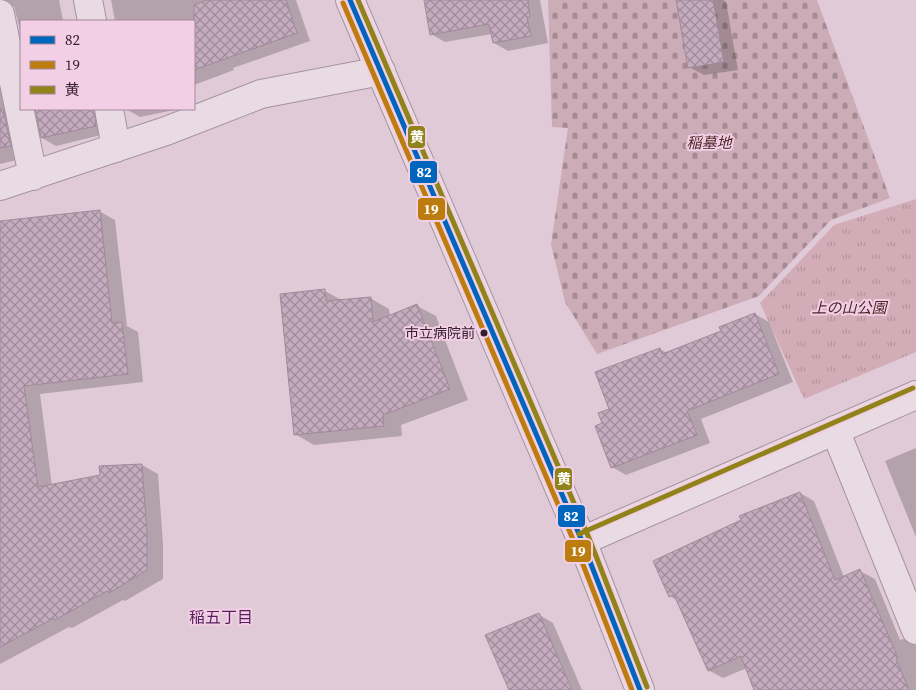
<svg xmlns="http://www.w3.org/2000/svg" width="916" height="690" font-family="'Source Serif 4','Noto Sans JP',serif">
<defs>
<pattern id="grass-tufts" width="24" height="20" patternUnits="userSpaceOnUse" patternTransform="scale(1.25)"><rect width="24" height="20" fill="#d2adb8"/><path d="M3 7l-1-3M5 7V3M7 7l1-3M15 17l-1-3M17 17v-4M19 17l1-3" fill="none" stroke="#b5949e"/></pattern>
<pattern id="cemetery-stones" width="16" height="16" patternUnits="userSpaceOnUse" patternTransform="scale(1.25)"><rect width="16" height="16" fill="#ccacb6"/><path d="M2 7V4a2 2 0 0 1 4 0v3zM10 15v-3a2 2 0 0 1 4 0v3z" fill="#a68b94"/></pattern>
<pattern id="building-cross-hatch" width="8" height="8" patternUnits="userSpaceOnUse" patternTransform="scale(1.25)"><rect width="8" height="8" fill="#c4abbe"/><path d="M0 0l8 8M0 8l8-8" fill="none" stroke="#a08b9b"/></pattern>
</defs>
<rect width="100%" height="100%" fill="#e0cad7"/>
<path fill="url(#grass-tufts)" d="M916,199v153l-112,47 -44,-96 74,-78z"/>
<path fill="url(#cemetery-stones)" d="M548,0h269l73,198 -59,22 -72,76 -162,58 -32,-52 -14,-58 17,-116 -16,-1z"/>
<path fill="#0003" d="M0,0h59l4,21h-42v13l-7,-28h-3l-11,9z
M111,0h185l14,41 -77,27 1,2 -40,15v-64h-79z
M425,0h115l8,43 -40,8 -14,-8 -2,-9 -47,8 -14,-8z
M678,0h45l3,2 12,68 -34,5 -15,-8z
M0,36l21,123 -21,5z
M37,109h73l-1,24 -53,13 -14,-8z
M126,109h53l-39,8z
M99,211l16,9 12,106 11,6 5,50 -103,12 12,92 49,-10 41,-11 16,9 5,70v35l-38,22 -2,-1 -51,28 -3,-1 -69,37v-371z
M325,291l18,10 27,-3 19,11 1,7 27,-10 19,10 32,84 -67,25 1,11 -88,9 -19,-11z
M755,314l14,8 24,60 -92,37 9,24 -84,32 -14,-8 -8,-43 6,-14 50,-61 7,4 55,-22z
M916,448v89l-31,-76z
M800,493l14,8 30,76 16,-6 15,8 25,61 3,-1 13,7v44h-161l-8,-22 -24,10 -15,-8 -30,-69 -8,-5z
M538,614l15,9 29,67h-72z"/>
<path fill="url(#building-cross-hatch)" stroke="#a08a9a" d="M207,0h79l11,33 -103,37v-65z
M424,0h104l2,17h-3l4,19 -38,7 -4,-19 -59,11z
M676,0h37l11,62 -36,6z
M0,109h3l8,37 -11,2z
M35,109h59l2,17 -55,12z
M100,210l12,113 10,-1 6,52 -104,12 14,101 62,-12 -1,-9 43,-2 5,70v36l-38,23 -2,-2 -52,29 -1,-2 -54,29v-426z
M325,289l1,12 45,-4 2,25 44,-18 33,85 -67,26 1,11 -90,9 -14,-141z
M755,313l24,61 -92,37 10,24 -86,33 -16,-42 7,-3 -4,-10 11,-4 -14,-37 65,-24 2,6 59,-23 -2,-4z
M800,492l35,88 25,-11 38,89 -2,1 13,31h-155l-13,-34 -33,15 -34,-76 -5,2 -16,-36 88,-41 -2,-4z
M539,613l33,77h-63l-24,-55z"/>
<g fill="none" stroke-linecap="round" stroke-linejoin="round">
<g stroke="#a5939f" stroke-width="30">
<path id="minor" d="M88,0l4,21
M0,14l33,162
M109,109l7,39
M0,186l166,-55 95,-37 120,-23
M835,430l81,200"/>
</g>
<g stroke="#a5939f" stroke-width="30">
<path id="tertiary" d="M350,0l232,541 58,149
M582,541l334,-146"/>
</g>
<use href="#minor" stroke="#e8dbe3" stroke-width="28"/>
<use href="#tertiary" stroke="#e8dbe3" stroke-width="28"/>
<g stroke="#f2cfe4" stroke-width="9">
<path id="bus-1" d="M350,0l232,541 58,149"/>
</g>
<g stroke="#f2cfe4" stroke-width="9">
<path id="bus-2" d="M343,3l232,541 57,146"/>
</g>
<g stroke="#f2cfe4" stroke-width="9">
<path id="bus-3" d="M358,0l231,538 58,149
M579,534l334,-146"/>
</g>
<use href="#bus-1" stroke="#0065bd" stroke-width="5"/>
<use href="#bus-2" stroke="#bc7d0e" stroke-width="5"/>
<use href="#bus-3" stroke="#8f831a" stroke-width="5"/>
</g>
<circle fill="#331d2f" stroke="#f2cfe4" stroke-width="2" cx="484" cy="333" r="4.5"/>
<g text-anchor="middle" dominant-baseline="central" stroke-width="4" stroke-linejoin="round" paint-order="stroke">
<g font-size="14" fill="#331d2f" stroke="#f2cfe4" text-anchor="end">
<text x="475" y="333">市立病院前</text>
</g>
<g font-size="15" font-style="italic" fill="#4e2527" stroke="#f2cfe4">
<text x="709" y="142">稲墓地</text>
<text x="849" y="307">上の山公園</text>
</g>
<g font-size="16" fill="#571f5d" stroke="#f2cfe4">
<text x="221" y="617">稲五丁目</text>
</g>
</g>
<g stroke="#f2cfe4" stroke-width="2">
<rect x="407" y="125" width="19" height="24" rx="5" fill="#8f831a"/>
<rect x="409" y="160" width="29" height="24" rx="5" fill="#0065bd"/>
<rect x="417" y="197" width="29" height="24" rx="5" fill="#bc7d0e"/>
<rect x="554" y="467" width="19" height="24" rx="5" fill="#8f831a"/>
<rect x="557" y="504" width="29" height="24" rx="5" fill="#0065bd"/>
<rect x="564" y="539" width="28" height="24" rx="5" fill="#bc7d0e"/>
</g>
<g font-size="14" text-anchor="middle" font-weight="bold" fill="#fff">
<text x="417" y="142">黄</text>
<text x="424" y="177">82</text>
<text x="431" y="214">19</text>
<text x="564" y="484">黄</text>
<text x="571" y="521">82</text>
<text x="578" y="556">19</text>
</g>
<rect x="20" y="20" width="175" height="90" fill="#f2cfe4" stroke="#a6889c"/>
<rect x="30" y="36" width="25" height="8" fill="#0065bd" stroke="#a6889c"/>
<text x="65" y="45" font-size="15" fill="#331d2f">82</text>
<rect x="30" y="61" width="25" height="8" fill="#bc7d0e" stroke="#a6889c"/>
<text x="65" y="70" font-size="15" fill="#331d2f">19</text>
<rect x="30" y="86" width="25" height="8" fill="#8f831a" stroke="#a6889c"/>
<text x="65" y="95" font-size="15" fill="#331d2f">黄</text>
</svg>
